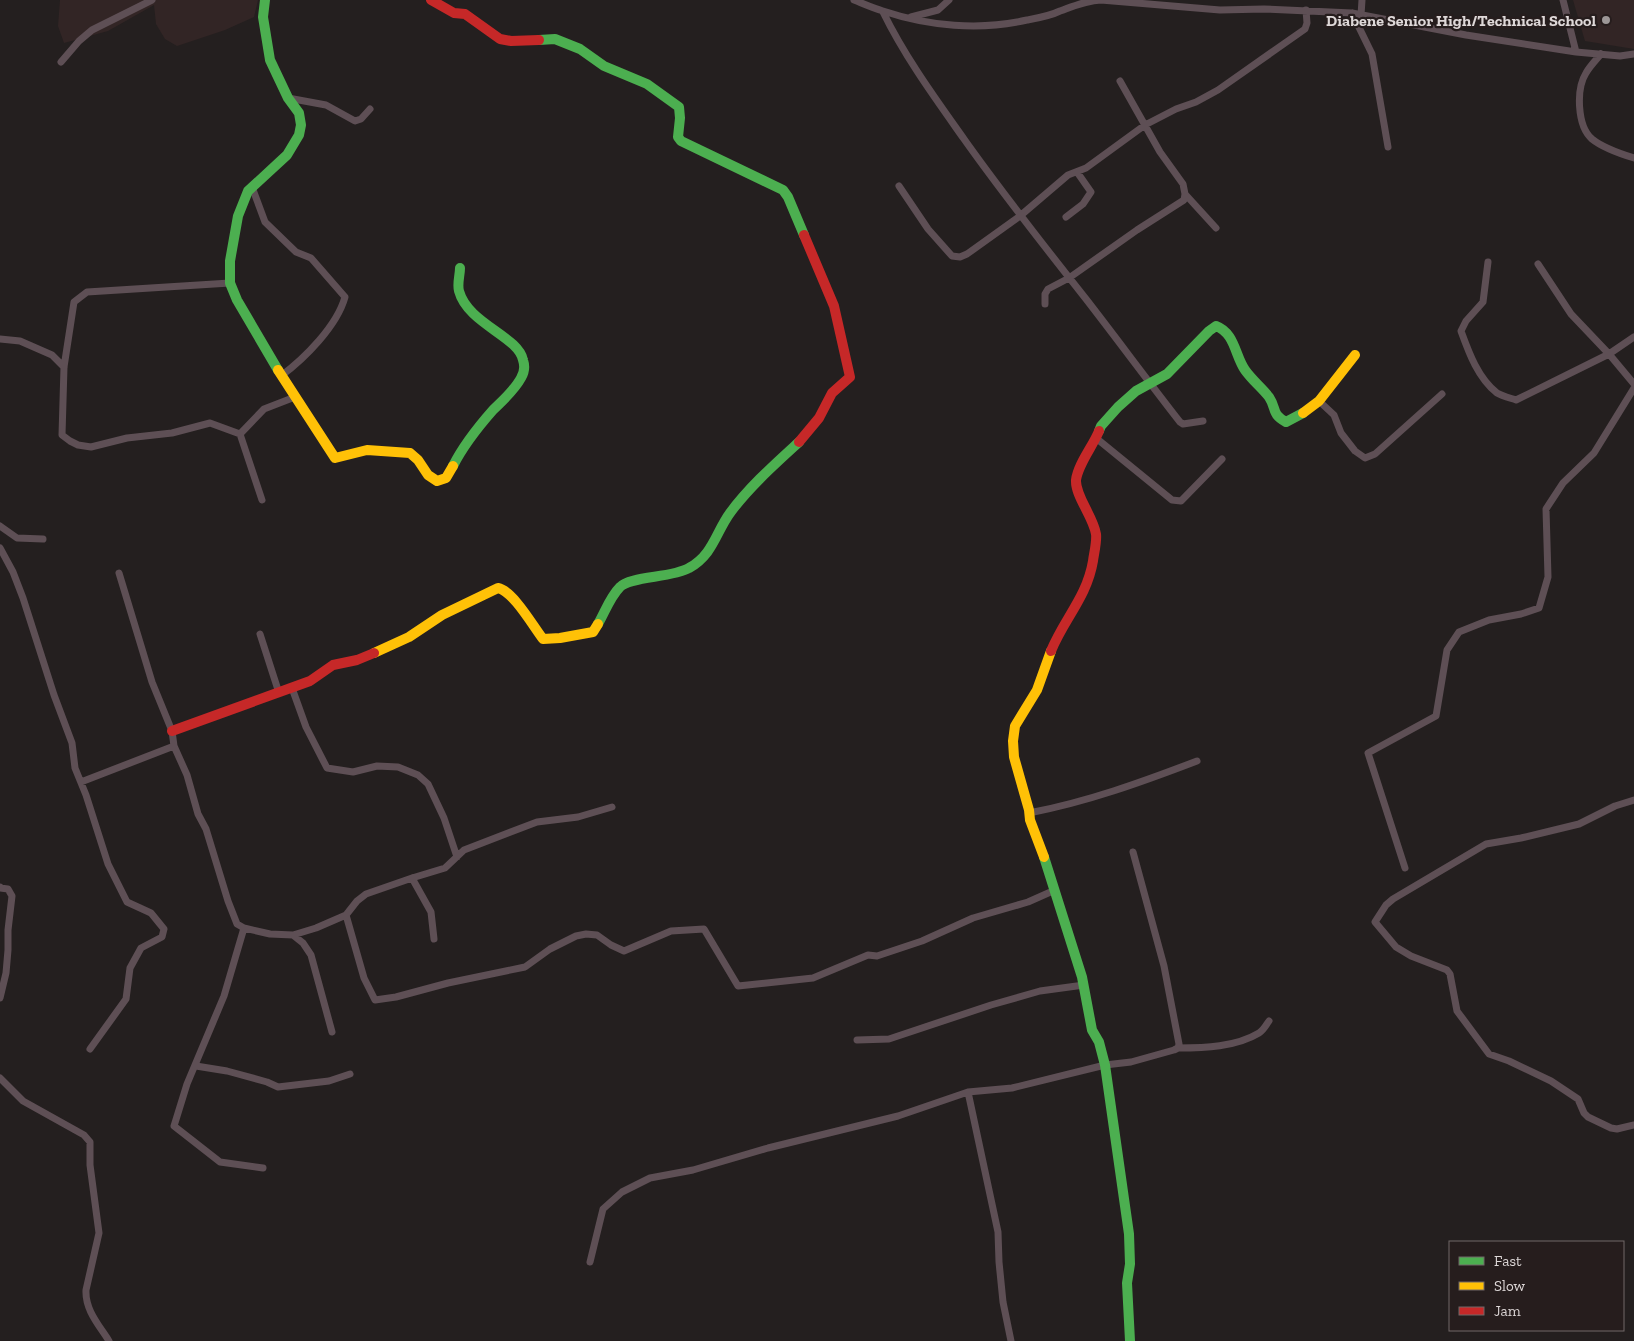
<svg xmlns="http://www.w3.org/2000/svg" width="1634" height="1341" font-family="'Zilla Slab',serif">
<rect width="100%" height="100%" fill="#241f1f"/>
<path fill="#322525" d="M60,0h198l-4,17 -29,13 -48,16 -12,-7 -9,-15 -2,-19 -46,26 -44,12 -6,-17z
M1573,0h61v49l-49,-8z"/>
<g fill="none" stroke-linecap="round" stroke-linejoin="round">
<path stroke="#5e4f55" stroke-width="7" d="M854,0c10,4 19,8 29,11 45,15 97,20 144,9 11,-2 23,-4 33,-9 14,-5 25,-10 41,-11l119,10 44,-1 88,4 114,22 110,17 44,4 14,-2
M1563,0l13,52
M883,12c22,45 52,86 81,127 39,55 80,107 122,160 31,40 62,82 94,123l3,2 20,-3
M1352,13l20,41 16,93
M1361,15l1,-15
M911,17l27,-7 11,-10
M1601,54c-5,6 -11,12 -15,19 -10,16 -9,53 6,66 11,9 29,15 42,19
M61,62l18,-21 13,-11 60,-30
M288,98l38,7 29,16 6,-2 9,-10
M899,186l29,43 24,27 8,1 7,-3 53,-38 48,-41 18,-7 59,-43 31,-16 20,-7 22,-12 87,-61 2,-6 -1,-13
M252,187l13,35 31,30 15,6 34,39c-8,29 -40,61 -64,79
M1185,194l31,34
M1066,217l17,-13 8,-12 -14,-20
M1488,262l-5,40 -17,19 -5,10c8,22 17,47 36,62 5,3 13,5 19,7l93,-46 25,-17
M1538,264l33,50 38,40 25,30
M230,283l-143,9 -13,10 -10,65 -2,68 8,6 8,4 13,2 36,-9 45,-5 38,-10 30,11
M1045,304v-10l3,-5 21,-11 68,-48 47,-30 1,-6 -2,-10 -23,-32 -40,-71
M0,339l20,2 32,14 12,12
M1319,401l15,14 7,18 14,18 10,7 10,-4 67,-60
M1096,438l76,62 9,1 41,-42
M262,500l-22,-66 24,-25 31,-12
M0,526l17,12 26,1
M0,548l13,24 10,26 31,97 18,48 3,25 11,27 22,69 19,38 24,11 13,16 -2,8 -21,11 -11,20 -4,31 -36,50
M260,634l19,59
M292,688l14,39 21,41 26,4 24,-6 21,1 20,8 10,9 16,34 13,39
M174,746l13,29 11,39 8,15 22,72 9,23 7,4 26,6 23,1 10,8 8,12 21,77
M81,782l93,-36 -2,-15 -20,-49 -33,-109
M1634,800l-19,6 -36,18 -58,14 -35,6 -93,55 -7,6 -11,17 21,25 15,9 36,14 3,4 7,37 32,43 20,7 42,20 27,18 6,14 4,4 23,11 6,1 17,-4
M1029,813c58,-11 113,-31 168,-52
M1405,868l-37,-115 68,-37 11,-66 12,-18 30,-12 32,-6 18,-6 9,-31 -2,-68 17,-26 31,-30 40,-65
M412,878l19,34 3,27
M0,887v1l8,1 4,7 -4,34v20l-2,23 -6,25
M346,915l18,63 11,22 21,-3 52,-14 77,-16 25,-18 26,-13 10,-2 11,1 14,10 13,6 47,-20 33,-2 34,57 75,-8 55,-23 9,1 45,-15 51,-23 55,-16 27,-12
M244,928l-20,68 -37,88 -13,42 46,36 43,6
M293,935l23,-7 30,-13 11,-14 9,-7 46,-16 33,-10 19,-18 73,-28 41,-5 34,-10
M857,1040l32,-1 102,-34 49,-14 44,-6
M1178,1048c26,0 58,-1 81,-15 5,-3 7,-8 10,-12
M196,1066l31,5 40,11 11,5 51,-6 21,-7
M0,1078l23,23 61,34 6,7v23l9,68 -13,57c-1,20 13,35 23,51
M968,1092l30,140 1,30 4,40 8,39
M590,1262l13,-53 19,-17 28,-14 43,-8 75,-22 130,-32 70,-24 44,-4 93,-23 26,-3 43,-12 4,-2 1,-4 -15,-78 -31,-114"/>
<path stroke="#4caf50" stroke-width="10" d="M265,0l-2,17 7,43 18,38 11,15 2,12 -2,10 -12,20 -39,36 -10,25 -8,45v22l7,17 41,70
M539,40l16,-1 25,10 24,17 43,18 32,23 1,11 -2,19 3,4 102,49 5,7 16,38
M1099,431l2,-5 17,-19 18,-16 31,-17 42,-43 7,-5c19,7 19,30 29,44 7,10 17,18 24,27 8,12 2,17 17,25l17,-9
M453,466c10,-20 25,-39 40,-56 10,-10 21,-19 28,-32 3,-5 4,-12 2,-18 -5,-24 -55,-36 -64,-69 -2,-7 1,-16 1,-23
M598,624c7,-12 12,-27 22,-37 10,-11 52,-9 69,-19 24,-13 27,-36 41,-55 19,-26 45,-49 69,-71
M1044,857l38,120 10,53 7,12 6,23 24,169 1,30 -3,19 3,58"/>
<path stroke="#ffc107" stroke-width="10" d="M278,370l57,88 32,-8 43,3 8,7 10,15 9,6 9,-3 7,-12
M1303,413l16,-12 36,-46
M374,653l35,-16 33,-22 56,-27c15,3 35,38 45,51l17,-1 33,-6 5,-8
M1044,857l-14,-37 -1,-10 -15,-53 -1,-16 2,-15 22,-36 14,-39"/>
<path stroke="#c62828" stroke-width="10" d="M431,0l23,13 11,1 35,25 11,2 28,-1
M799,442l20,-24 13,-25 18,-16 -16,-71 -30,-71
M1051,651c13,-32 36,-54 42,-90 1,-8 4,-19 3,-27 -3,-18 -21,-38 -20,-54 2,-16 17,-34 23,-49
M172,731l138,-50 23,-16 24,-5 17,-7"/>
</g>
<circle fill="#9d9797" stroke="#261d1d" stroke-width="2" cx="1606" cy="20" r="5"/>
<g text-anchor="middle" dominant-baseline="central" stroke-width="4.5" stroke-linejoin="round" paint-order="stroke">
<g font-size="16" font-weight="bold" fill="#ded8d8" stroke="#261d1d" text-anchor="end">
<text x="1596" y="20">Diabene Senior High/Technical School</text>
</g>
</g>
<rect x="1449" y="1241" width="175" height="90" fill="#261d1d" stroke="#706868"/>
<rect x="1459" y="1257" width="25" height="8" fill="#4caf50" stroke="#706868"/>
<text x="1494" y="1266" font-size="15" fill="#ded8d8">Fast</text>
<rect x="1459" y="1282" width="25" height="8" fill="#ffc107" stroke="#706868"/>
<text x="1494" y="1291" font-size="15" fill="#ded8d8">Slow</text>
<rect x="1459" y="1307" width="25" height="8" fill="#c62828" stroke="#706868"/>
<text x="1494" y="1316" font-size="15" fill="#ded8d8">Jam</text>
</svg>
